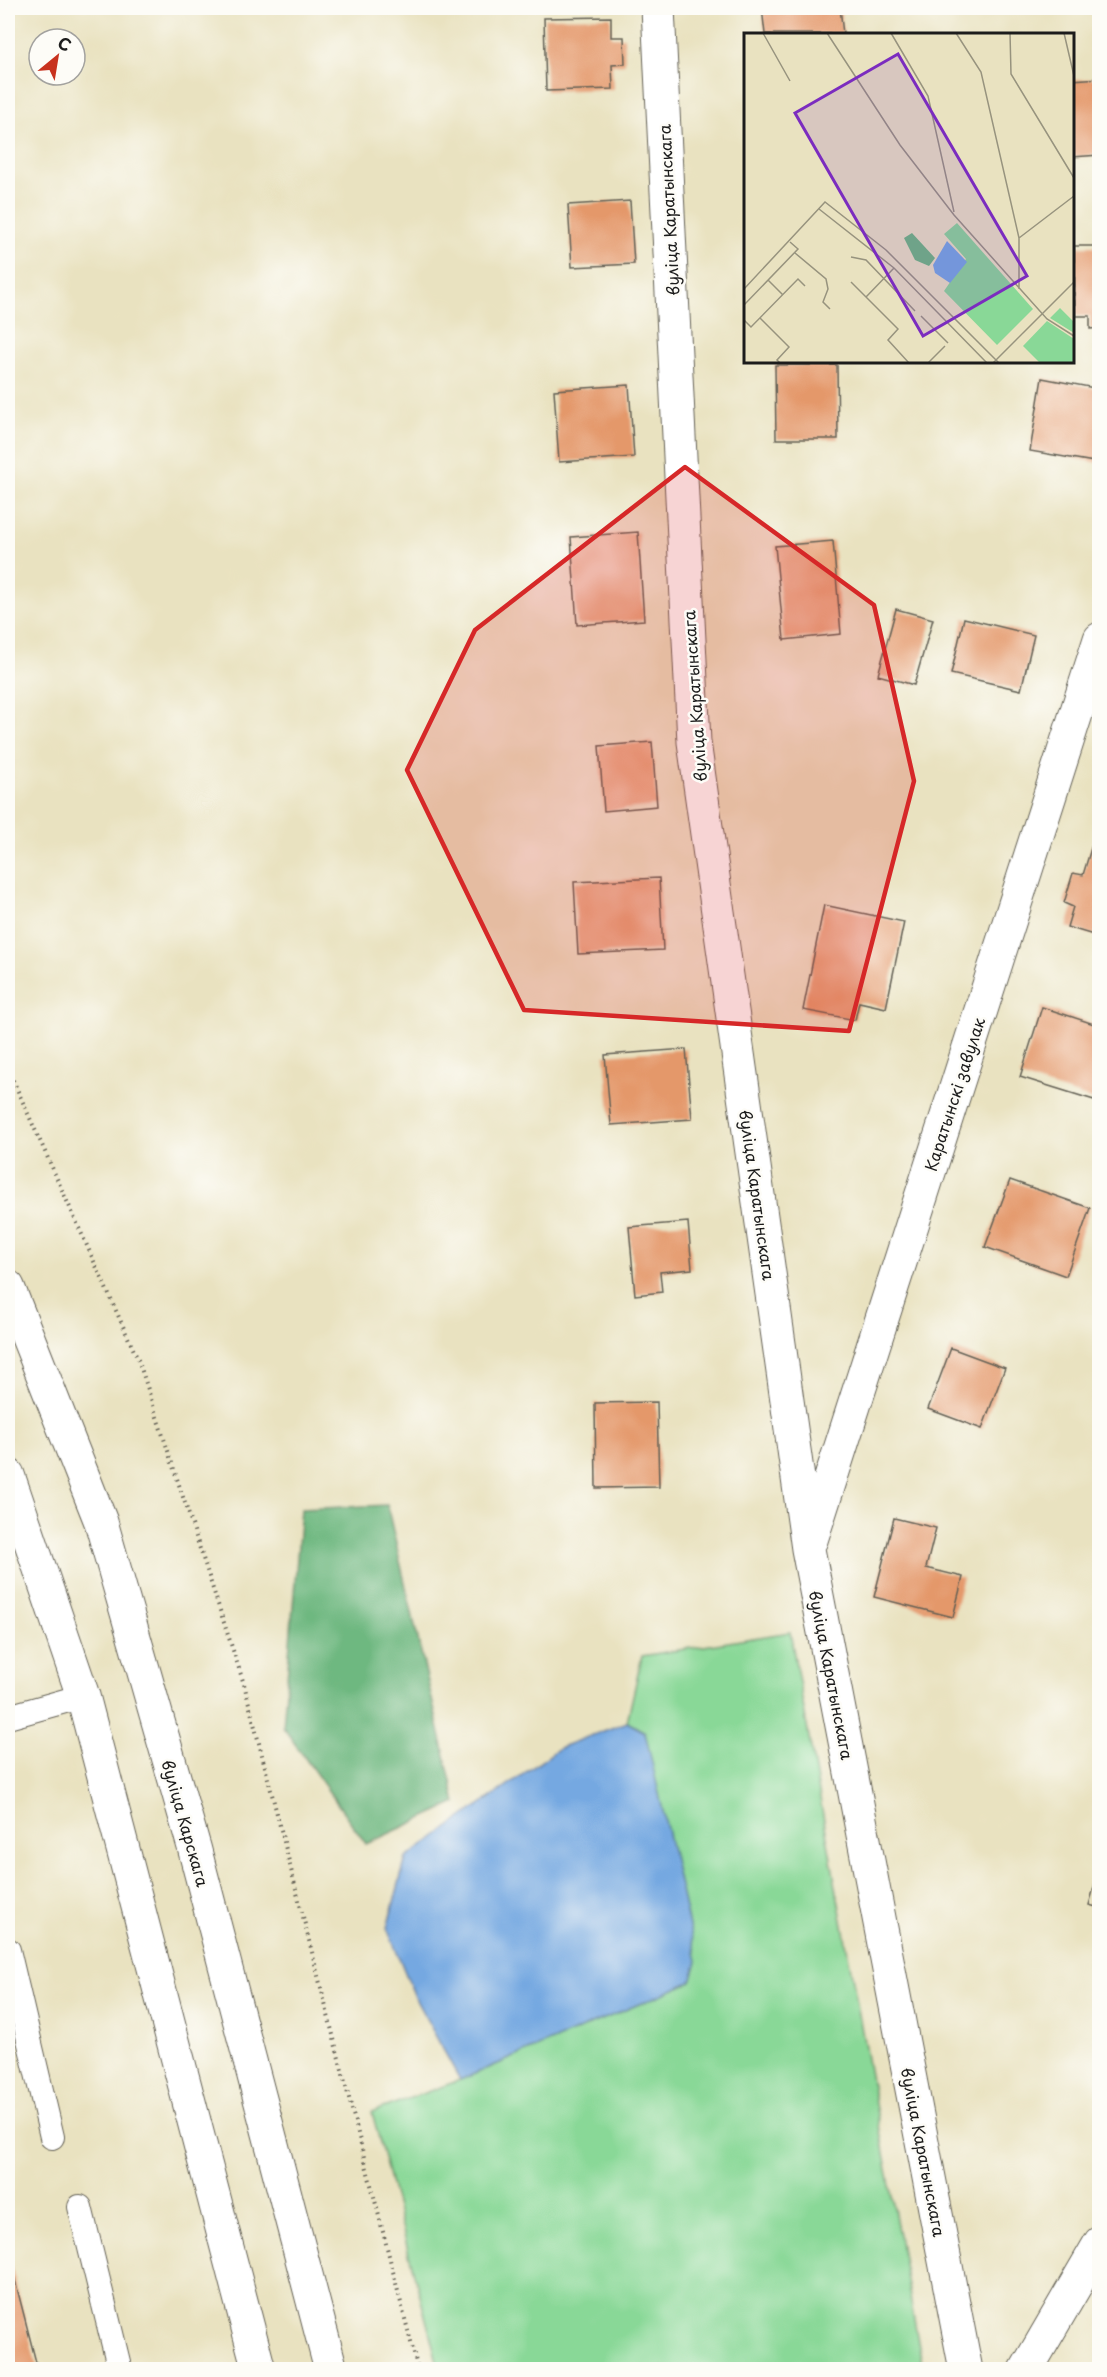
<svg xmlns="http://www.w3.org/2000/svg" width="1107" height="2377" font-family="'Playpen Sans',sans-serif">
<rect width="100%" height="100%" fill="#fdfcf7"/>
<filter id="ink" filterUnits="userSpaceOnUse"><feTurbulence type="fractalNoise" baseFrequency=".0167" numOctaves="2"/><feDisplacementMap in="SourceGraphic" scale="12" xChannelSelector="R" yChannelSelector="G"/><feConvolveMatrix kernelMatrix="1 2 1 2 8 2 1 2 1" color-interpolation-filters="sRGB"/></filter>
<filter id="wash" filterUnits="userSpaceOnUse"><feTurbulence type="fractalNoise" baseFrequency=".008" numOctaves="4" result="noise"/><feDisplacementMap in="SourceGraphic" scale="24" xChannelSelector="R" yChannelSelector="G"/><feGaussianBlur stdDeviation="1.35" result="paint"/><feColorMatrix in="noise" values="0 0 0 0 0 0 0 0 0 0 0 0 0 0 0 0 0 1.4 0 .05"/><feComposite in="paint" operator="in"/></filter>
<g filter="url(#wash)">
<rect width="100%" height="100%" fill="#e9e2c0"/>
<path fill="#89d897" stroke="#527a5a" stroke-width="1.5" d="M790,1632l133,737h-484l-67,-257 88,-32 231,-98 -46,-250 -18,-10 15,-66z"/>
<path fill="#6eb880" stroke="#456a4e" stroke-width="1.5" d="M387,1505l69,298 -90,41 -83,-117 18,-218z"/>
<path fill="#74a8e1" stroke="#48627e" stroke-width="1.5" d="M627,1722l18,10 52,229 -6,21 -231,98 -43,-78 -30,-74 19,-70 155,-111z"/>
<g id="blocks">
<path fill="#e4986b" d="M762,8h78l3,26h-78z
M611,17v20h13l1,27 -13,1 1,24 -67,2 -2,-73z
M1100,78v77l-28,2v-77z
M630,201l4,63 -62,3 -4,-62z
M1074,246h26v82l-10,1v-13h-15z
M775,365h62l1,74h-62z
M1042,378l58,11v74l-70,-12z
M629,385l5,72 -75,5 -5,-72z
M638,532l6,88 -67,5 -6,-88z
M833,541l8,93 -57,6 -9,-94z
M896,609l37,10 -19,66 -36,-10z
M964,618l70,17 -13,55 -70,-16z
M652,742l5,64 -53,5 -5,-65z
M1092,845l8,2v90l-33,-10 6,-20 -9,-4 9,-30 10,2z
M659,878l4,72 -85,4 -4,-72z
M824,905l80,17 -18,86 -27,-6 -4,18 -52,-10z
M1042,1007l58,19v58l-6,16 -74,-23z
M686,1049l6,70 -81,6 -6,-70z
M1010,1180l80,28 -24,68 -81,-29z
M688,1222l4,47 -32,3 2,20 -27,3 -6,-68z
M951,1348l54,20 -23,61 -54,-20z
M657,1402l2,85 -63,1 -1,-85z
M894,1518l42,10 -10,40 37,9 -10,40 -79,-20z
M1099,1870h1v38l-11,-3z
M8,2253l30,117h-30z"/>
</g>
</g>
<g filter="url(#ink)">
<use href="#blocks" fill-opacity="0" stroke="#646155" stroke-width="1.5"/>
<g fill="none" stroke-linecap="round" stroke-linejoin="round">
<g stroke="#646155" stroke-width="26">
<path id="service" d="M8,1717l75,-21
M8,1950l44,187
M80,2207l40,163"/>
</g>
<g stroke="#646155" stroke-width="35">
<path id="minor" d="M658,8l36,734 114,807 158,821
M811,1540l289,-901
M1026,2370l74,-127"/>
</g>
<g stroke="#646155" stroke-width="35">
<path id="tertiary" d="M8,1287l93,235 93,325 137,523
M8,1475l75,221 176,674"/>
</g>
<path stroke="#646155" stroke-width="4" stroke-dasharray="1.5 4.5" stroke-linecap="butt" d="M8,1069l131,293 105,322 174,686"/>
<use href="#service" stroke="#fff" stroke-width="24"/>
<use href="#minor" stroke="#fff" stroke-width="33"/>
<use href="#tertiary" stroke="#fff" stroke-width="33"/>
</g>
</g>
<path fill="#d62828" fill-opacity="0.2" stroke="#d62828" stroke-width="4.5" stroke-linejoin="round" d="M685,467l189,138 40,176 -65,250 -325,-21 -117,-240 68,-140z"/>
<g text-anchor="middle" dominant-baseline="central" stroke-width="5" stroke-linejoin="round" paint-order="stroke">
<g font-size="16" fill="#1c1c1c" stroke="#fdfcf7">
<text transform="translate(668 210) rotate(-93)">вуліца Каратынскага</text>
<text transform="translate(694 696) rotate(-94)">вуліца Каратынскага</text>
<text transform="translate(954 1094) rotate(-72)">Каратынскі завулак</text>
<text transform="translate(758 1195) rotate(82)">вуліца Каратынскага</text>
<text transform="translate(832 1675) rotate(79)">вуліца Каратынскага</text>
<text transform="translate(186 1823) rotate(74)">вуліца Карскага</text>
<text transform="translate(924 2152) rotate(79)">вуліца Каратынскага</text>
</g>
</g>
<g transform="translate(744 33)">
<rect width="330" height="330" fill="#e9e2c0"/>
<path d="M213,190l76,86 -36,36 -53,-54 22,-32 -22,-25zM316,275l14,14v11l-24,-15zM303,288l27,18v24h-34l-17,-17z" fill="#89d897"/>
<path d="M168,200l23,25 -6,8 -14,-6 -11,-22z" fill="#6eb880"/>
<path d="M203,208l20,21 -17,21 -15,-10 -2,-8z" fill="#74a8e1"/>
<path fill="none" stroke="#97937e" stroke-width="1.5" d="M19,0l27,48M83,0l73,112 54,70 93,104 27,17M147,0l37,63 26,116M212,0l25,39 38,166v51M266,0l1,41 63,104M320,0l10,43M75,176l75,59 93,95M275,205l55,-42M51,220l31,26 2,10 -5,13 7,7M107,224l15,3 49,51M24,247l15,15M107,249l47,47 -10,11 21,23M0,256l81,-87 61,48 113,113M122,264l28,-29M0,272l54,-56 -8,-7M177,283l27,27M16,285l29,29 -12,13 3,3M0,287l7,7 47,-48 7,7M184,330l17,-17M249,330l81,-81"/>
<path fill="#7b2cbf" fill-opacity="0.15" stroke="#7b2cbf" stroke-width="3" d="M154,21l129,222 -104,60 -128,-223z"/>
<rect width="330" height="330" fill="none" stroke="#1c1c1c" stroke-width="3"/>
</g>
<rect width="1107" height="2377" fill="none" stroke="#fdfcf7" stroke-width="30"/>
<g transform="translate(57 57) rotate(30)"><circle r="28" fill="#fdfcf7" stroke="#a3a29f" stroke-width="1.5"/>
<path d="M0-4.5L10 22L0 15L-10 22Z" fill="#c8321e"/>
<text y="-9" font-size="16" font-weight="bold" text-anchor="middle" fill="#1c1c1c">С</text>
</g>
</svg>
